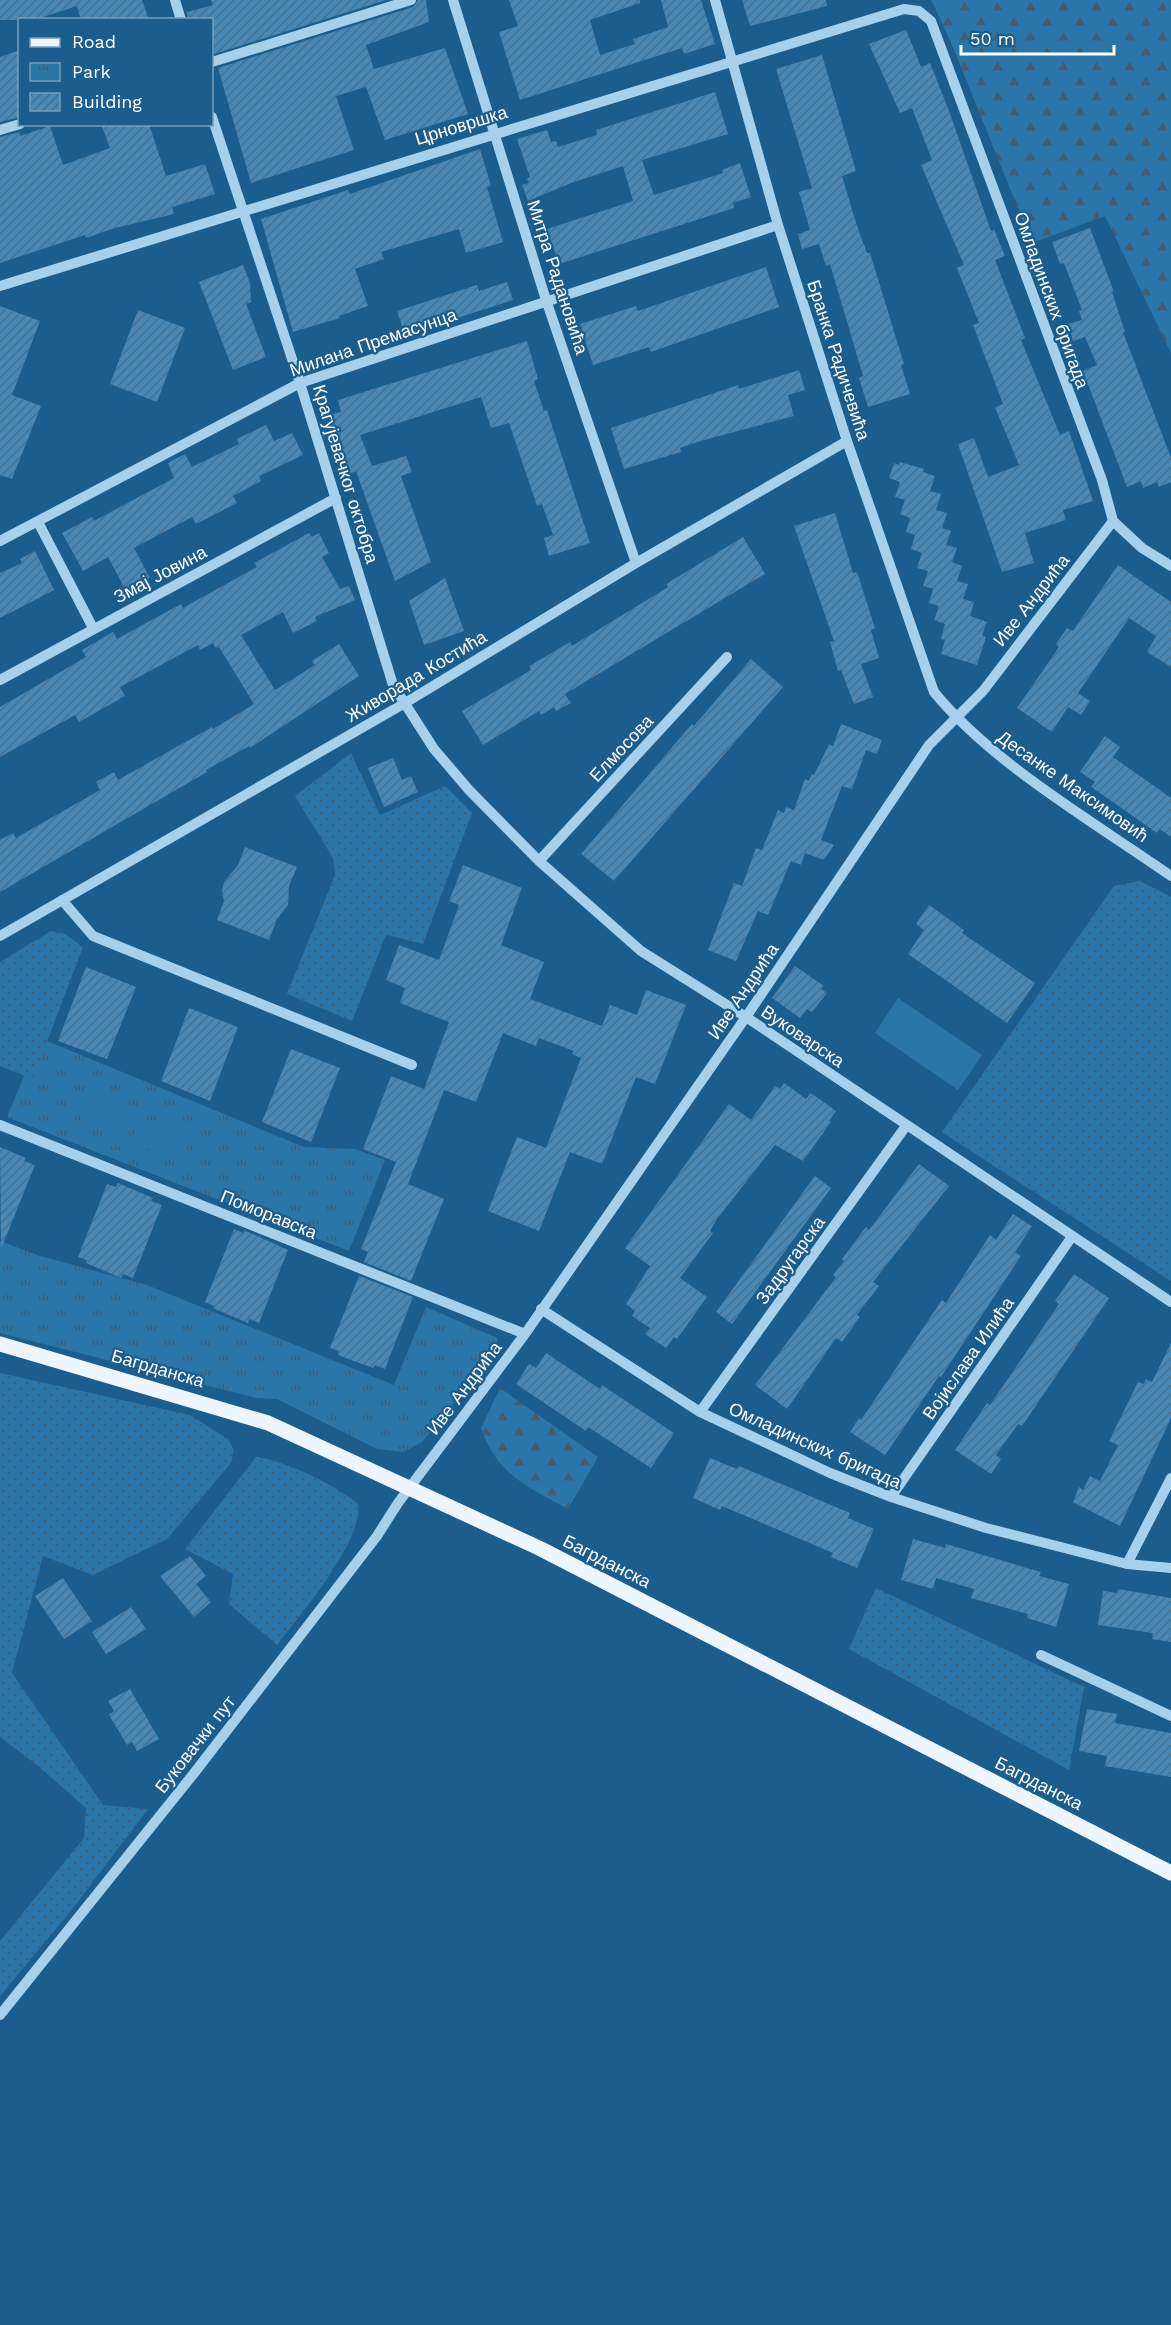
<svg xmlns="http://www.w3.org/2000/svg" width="1171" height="2325" font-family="'Work Sans',sans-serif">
<defs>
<pattern id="grass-dots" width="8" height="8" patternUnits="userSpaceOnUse" patternTransform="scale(1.5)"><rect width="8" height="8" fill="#2b76a8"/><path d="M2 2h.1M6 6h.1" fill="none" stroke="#3d5f75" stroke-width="1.8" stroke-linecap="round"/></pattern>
<pattern id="forest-firs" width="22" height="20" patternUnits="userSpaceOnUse" patternTransform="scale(1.5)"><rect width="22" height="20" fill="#2b76a8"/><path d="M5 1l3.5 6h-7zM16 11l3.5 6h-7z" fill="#3d5f75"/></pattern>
<pattern id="park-tufts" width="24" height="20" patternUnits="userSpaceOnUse" patternTransform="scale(1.5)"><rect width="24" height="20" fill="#2b76a8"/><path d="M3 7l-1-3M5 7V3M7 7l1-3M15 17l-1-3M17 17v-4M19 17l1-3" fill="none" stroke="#3d5f75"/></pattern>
<pattern id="building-hatch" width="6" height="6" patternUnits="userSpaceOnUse" patternTransform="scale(1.5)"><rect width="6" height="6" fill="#4888b6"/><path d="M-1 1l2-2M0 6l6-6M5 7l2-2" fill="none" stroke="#4a708c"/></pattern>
</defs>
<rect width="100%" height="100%" fill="#1b5d8c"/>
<path fill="url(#grass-dots)" d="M351,753l29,62 65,-29 27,27 -49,131 -37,-9 -34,86 -65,-27 48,-119 -2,-17 -38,-62z
M1140,881l31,16v384l-229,-149 172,-246z
M51,931l14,3 18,13 -50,132 -33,-13v-104z
M0,1373l190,42 38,24 6,11 -3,13 -64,76 -74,36 -50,-19 -31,117 91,132 45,4 -78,103 -70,84v-55l84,-103 2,-30 -49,-43 -37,-28z
M256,1457c30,4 78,27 102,47 6,36 -58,111 -81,141l-48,-41 4,-30 -48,-25z
M876,1588l208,99 -15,83 -220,-121z"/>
<path fill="url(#forest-firs)" d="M931,0h240v353l-66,-137 -73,27 -80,-198z
M500,1388l98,69 -30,52c-41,-23 -70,-33 -87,-81z"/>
<path fill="url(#park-tufts)" d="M47,1041l257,106 51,2 30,11 -36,91 -342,-134 17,-41 9,2z
M0,1241l40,15 107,29 247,100 32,-78 71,31 1,12 -76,92 -19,10 -26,-3 -100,-50 -20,-1 -257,-65z"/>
<path fill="#2b76a8" d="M898,998l84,57 -24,35 -83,-57z
M90,1096l37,16 -9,22 -38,-15z
M141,1117l50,20 -9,25 -51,-20z"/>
<path fill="url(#building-hatch)" d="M0,0h142l7,20h-68l-4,-14 -43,14h-34z
M211,0h175l-172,54 -2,-34h-24l-1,-8 26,-7z
M418,0h8l3,22 -63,23 8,24 71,-21 23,66 -83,26 -19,-53 -30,9 18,54 -103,33 -33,-115 195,-61z
M509,0h131v3l-50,17 10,35 35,-11 -2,-5 35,-12 -7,-27h40l14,44 -31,10 -2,-6 -162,52 -21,-68 19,-6z
M742,0h84l1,6 -77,20z
M906,30l15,37 9,-4 18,45 43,123 3,-2 11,27 -10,4 30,78 -4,2 39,95 9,-4 24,70 -30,9 3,10 -41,13 9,30 -32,9 -44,-128 16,-6 14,39 31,-12 -24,-58 8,-3 -30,-79 6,-2 -22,-55 7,-3 -43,-100 11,-5 -20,-52 -12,5 -31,-69z
M20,50v67l-20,5v-65z
M822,55l34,116 -14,5 14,47 11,30h3l34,111 -3,1 9,29 -42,13 -9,-29 4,-2 -33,-112 -4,2 -7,-22 -17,5 -4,-15 12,-4 -11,-38 13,-4 -36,-119z
M715,92l13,42 -86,26 12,35 69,-22 -1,-3 18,-7 11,34 -18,6 1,5 -175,56 -12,-35 86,-28 -10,-35 -52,17 -43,18 -6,-16 7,-2 -2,-4 3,-2 -13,-38 30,-9 4,12 5,-1 2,6 39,-12 -1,-5z
M101,124h48l17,52 39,-12 10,30 -43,13 2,7 -59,14 -29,10 -1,-3 -85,28v-126l20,-5v4l30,-10 13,39 47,-17z
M480,149l11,37 -4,1 16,55 -37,11 -7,-24 -78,23 3,7 -29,10 13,37 -29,10 1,2 -47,14 -32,-113 87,-29 2,4z
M1090,228l24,64h-2l13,40h-2l48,126v24l-12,5 -2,-5 -14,6 -2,-7 -14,6 -44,-116 14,-6 -12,-28 -12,4 -5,-17 14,-4 -3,-9 3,-1 -18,-47 -4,1 -8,-22z
M243,265l7,18 1,19 -5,2 20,53 -33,13 -34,-88z
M766,267l13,40 -128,45 -2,-5 -56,18 -13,-41 56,-18 2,5z
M507,282l6,18 -108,35 -8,-24 80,-26 2,6z
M0,306l40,15 -28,74 29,11 -29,73 -12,-4z
M138,310l47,18 -28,74 -47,-18z
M527,341l11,38 -4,2 10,30 3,-1 43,133 -41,13 -5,-18 9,-3 -11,-31 -5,2 -28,-83 -18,5 -10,-31 -121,38 12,31 34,-10 6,16 -11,4 30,86 -36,19 -39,-110 -9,4 -18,-60 12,-3 -3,-12z
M799,370l6,20 -17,5 6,21 -97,26 -17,6 1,4 -57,17 -13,-41 127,-43 1,4z
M266,425l8,16 18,-8 11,22 -44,21 2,5 -28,15 4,7 -41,21 -4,-7 -58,31 16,30 -24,13 -18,-34 -25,14 -21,-38 30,-16 2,4 80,-43 -6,-15 17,-9 7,13 47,-23 -2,-5z
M900,462l24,7 -1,3 12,4 -5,15 11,3 -5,16 11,3 -5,15 9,3 -5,14 11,3 -5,14 10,4 -5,15 11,3 -5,15 11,3 -4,14 17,6 -5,13 4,2 -9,28 -36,-11 4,-14 -4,-1 4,-15 -11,-4 5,-14 -10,-3 4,-14 -10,-3 5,-15 -11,-3 5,-15 -11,-4 4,-14 -9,-3 4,-14 -10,-4 5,-14 -10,-3 5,-15 -11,-4 5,-15 5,2z
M835,513l18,60 4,-1 18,56 -4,2 8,28 -18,6 12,33 -19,7 -13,-34 -3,1 -8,-29 4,-1 -40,-115z
M309,533l3,4 7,-4 10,20 -7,4 18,32 9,-3 6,14 -40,17 2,4 -24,12 -10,-21 -42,23 34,55 40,-25 -3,-4 27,-17 20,32 -109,72 -1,-2 -43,24 1,2 -207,120v-52l13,-7 3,5 84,-48 -4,-8 18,-10 4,8 94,-53 1,2 41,-25 -35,-57 -3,1 -3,-5 -13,7 -2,-5 -78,42 5,9 -46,26 -4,-7 -75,42v-50l86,-50 -4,-7 31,-18 4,7 64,-35 2,4 74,-41 -3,-4z
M743,537l22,37 -200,120 6,9 -15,8 -2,-4 -13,8 -2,-4 -56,34 -21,-34 69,-41 -2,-4 14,-8 27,-16 2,4 96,-59 -2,-3z
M35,551l19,39 -54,28v-45l22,-10 -2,-4z
M1118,565l53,37v65l-24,-15 9,-16 -27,-18 -51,75 12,8 -9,14 -13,-8 -16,25 -35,-24 42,-61 -3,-3 11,-16 6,3z
M445,578l19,53 -40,14 -15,-44z
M751,659l32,28 -169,194 -33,-27 111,-130 2,2z
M841,724l41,16 -5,14 -11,-4 -14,39 -10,-3 -21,54 13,5 -10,15 -19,-7 -4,12 -10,-4 -23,54 -10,-4 -22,50 -28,-11 26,-67 8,3 14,-38 6,2 16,-40 6,3 2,-6 8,3 11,-31 4,2 3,-7 2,1 15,-31 4,2z
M1105,736l15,11 -7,10 58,41v39l-11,-8 -3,4 -44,-31 -22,-15 4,-5 -15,-10z
M393,758l9,22 9,-4 7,16 -34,15 -16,-39z
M245,847l52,20 -8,19 -1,19 -11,14 -8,21 -52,-20 7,-19 -2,-10 2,-9 14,-17z
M463,865l59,23 -21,57 43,17 -14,37 72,27 8,-21 27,10 9,-25 40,15 -31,79 -19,-7 -34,87 -32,-12 -31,79 -51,-20 29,-74 29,11 35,-90 -9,-4 2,-3 -35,-13 -3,8 -33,-13 -27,69 -32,-12 -36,94 36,15 -33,82 -47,-19 4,-10 -7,-3 35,-87 -33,-13 28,-73 33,13 25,-67 -49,-19 5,-15 -19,-8 13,-35 40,15 20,-55 -10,-4z
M929,905l35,25 -2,3 73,50 -28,40 -99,-69 16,-24 -8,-6z
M795,966l29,20 -3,3 6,4 -15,19 -5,-3 -7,9 -28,-20z
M86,967l50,20 -29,72 -49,-18z
M189,1008l49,19 -28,74 -49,-20z
M291,1049l49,19 -29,74 -49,-20z
M784,1083l22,16 5,-6 25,18 -7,10 2,1 -28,39 -28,-16 -58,74 -7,12 3,2 -33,45 27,19 -30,42 -3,-2 -8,11 -21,-14 5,-6 -18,-12 3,-5 -9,-7 24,-38 -25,-18 104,-144 22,16 24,-34 5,3z
M0,1147l26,11 -2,3 11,4 -34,84z
M919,1164l30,22 -76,96 6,4 -22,29 3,2 -18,25 -6,-4 -49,71 -32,-24 81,-108 -3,-2 11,-14 -2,-2 24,-32 3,3z
M815,1176l16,12 -99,136 -16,-12z
M118,1183l35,15 -2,3 11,4 -29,73 -10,-4 -2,4 -35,-15 1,-3 -9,-3 29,-73 9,3z
M1013,1214l19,12 -17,26 6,4 -80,121 -2,-1 -54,79 -35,-23 9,-14 2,2 81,-120 4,3 44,-68 6,5z
M234,1229l9,4 1,-3 44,20 -29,73 -10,-4 -1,4 -35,-15 1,-2 -9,-4z
M1074,1274l35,24 -87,128 -4,-2 -22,31 5,4 -10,15 -36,-24 32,-47 3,2 69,-101 -4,-3z
M359,1276l54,21 -28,72 -10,-4 -2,3 -35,-13 1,-4 -9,-3z
M1171,1343v75l-51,108 -47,-24 6,-15 4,3 7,-14 10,5 18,-36 -9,-4 29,-59 6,2 2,-5 6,3z
M546,1353l54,36 2,-4 72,48 -23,35 -63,-41 -2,4 -70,-47 13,-20 7,4z
M710,1458l27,11 2,-3 111,47 -2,5 26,11 -17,39 -26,-11 2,-4 -111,-47 -2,4 -27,-12z
M913,1539l32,9 1,-4 95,28 -2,4 30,8 -13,43 -29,-9 1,-4 -57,-16 3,-9 -38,-11 -3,11 -32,-9z
M190,1556l16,20 -10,8 15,18 -17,15 -34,-41z
M63,1578l29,43 -28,18 -29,-43z
M1118,1589l53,9v44l-19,-3 1,-6 -55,-8 5,-34 14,2z
M131,1607l15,22 -40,25 -14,-22z
M130,1689l29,50 -22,12 -5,-9 -5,3 -18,-30 5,-4 -6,-10z
M1087,1709l30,5 -2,9 56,10v44l-66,-11 2,-10 -28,-5z"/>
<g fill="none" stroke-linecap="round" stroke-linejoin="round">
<path stroke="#a6d1ed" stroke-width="10" d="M175,0l6,20
M453,0l93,300 90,263
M715,0l63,225 69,216 87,251c59,72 160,130 237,184
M212,62l199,-62
M212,117l88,266 93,302 41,64 35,41 70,71 102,90 105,66 425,285
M0,130l20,-6
M0,286l904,-277 15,2 12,10 171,459 11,41 29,27 29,18
M38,522l55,106
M0,541l300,-158 478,-158
M0,680l336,-182
M539,861l188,-204
M62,900l31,36 319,129
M0,936l405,-233 231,-140 211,-122
M0,1125l525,209
M541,1309l159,103 130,61 61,24 95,31 141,36 44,4
M700,1412l206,-286
M891,1497l180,-259
M1127,1564l44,-86
M1041,1655l130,61
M0,2015l195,-243 182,-236 21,-33 127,-169 221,-317 183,-272 54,-54 130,-170"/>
<path stroke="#edf6ff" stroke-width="15" d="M0,1344l268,79 271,125 632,325"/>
</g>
<g text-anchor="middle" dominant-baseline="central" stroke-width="4.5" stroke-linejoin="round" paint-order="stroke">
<g font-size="18" fill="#fff" stroke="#1b5d8c">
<text transform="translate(461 125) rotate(-17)">Црновршка</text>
<text transform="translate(558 277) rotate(72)">Митра Радановића</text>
<text transform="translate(1052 300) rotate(70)">Омладинских бригада</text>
<text transform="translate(373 342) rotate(-19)">Милана Премасунца</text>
<text transform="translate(839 360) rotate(72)">Бранка Радичевића</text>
<text transform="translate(346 474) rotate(73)">Крагујевачког октобра</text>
<text transform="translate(160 574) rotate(-28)">Змај Јовина</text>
<text transform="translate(1031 600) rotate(-52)">Иве Андрића</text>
<text transform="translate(416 676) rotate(-31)">Живорада Костића</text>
<text transform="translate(621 748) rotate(-47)">Елмосова</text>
<text transform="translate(1073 786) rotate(35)">Десанке Максимовић</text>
<text transform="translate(743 991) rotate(-56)">Иве Андрића</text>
<text transform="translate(803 1036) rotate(34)">Вуковарска</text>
<text transform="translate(269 1214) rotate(22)">Поморавска</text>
<text transform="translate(790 1260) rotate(-54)">Задругарска</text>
<text transform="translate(968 1358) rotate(-55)">Војислава Илића</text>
<text transform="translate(158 1368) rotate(16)">Багрданска</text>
<text transform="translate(464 1388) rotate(-53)">Иве Андрића</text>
<text transform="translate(815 1445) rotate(24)">Омладинских бригада</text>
<text transform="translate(607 1561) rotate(27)">Багрданска</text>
<text transform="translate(195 1744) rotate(-52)">Буковачки пут</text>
<text transform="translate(1039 1783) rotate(27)">Багрданска</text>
</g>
</g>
<rect x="18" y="18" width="195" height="108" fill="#1b5d8c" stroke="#769eba" stroke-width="1.5"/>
<rect x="30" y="38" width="30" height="9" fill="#edf6ff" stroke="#769eba" stroke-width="1.5"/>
<text x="72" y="48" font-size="18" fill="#ffffff">Road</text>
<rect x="30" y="63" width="30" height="18" fill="url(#park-tufts)" stroke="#769eba" stroke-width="1.5"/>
<text x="72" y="78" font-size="18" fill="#ffffff">Park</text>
<rect x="30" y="93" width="30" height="18" fill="url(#building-hatch)" stroke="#769eba" stroke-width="1.5"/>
<text x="72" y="108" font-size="18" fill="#ffffff">Building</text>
<path d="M961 45v9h153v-9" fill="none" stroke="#ffffff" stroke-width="3"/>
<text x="970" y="45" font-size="18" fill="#ffffff" stroke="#1b5d8c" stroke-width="4.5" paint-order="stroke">50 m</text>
</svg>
